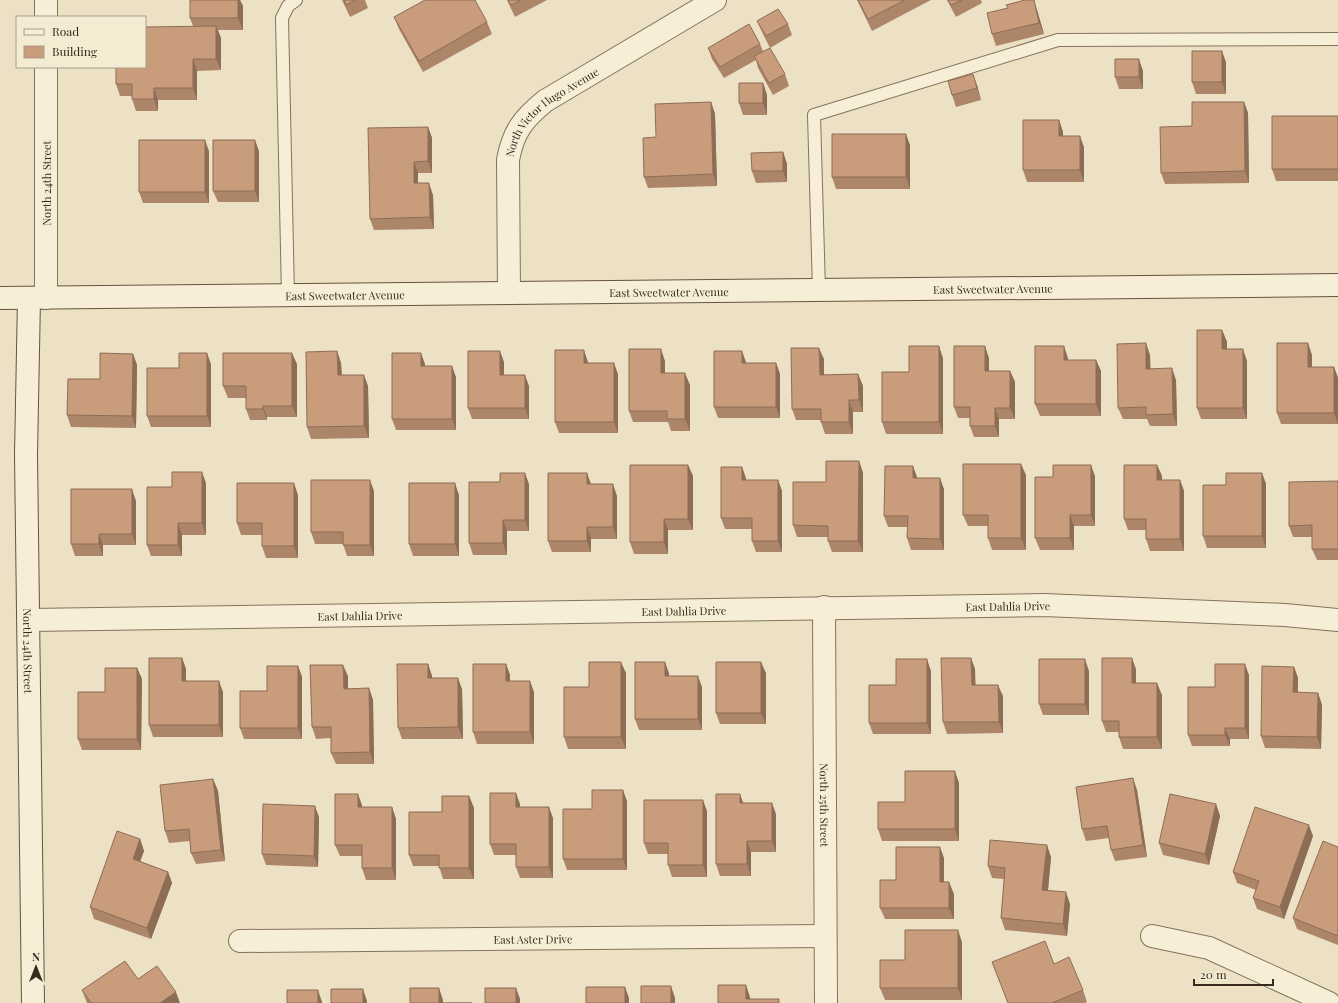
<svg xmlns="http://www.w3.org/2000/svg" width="1338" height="1003" font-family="'Playfair Display',serif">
<rect width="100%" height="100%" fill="#ece1c4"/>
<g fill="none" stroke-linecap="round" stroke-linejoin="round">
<g stroke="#86725b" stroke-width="14">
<path id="lane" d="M819,290l-5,-175 244,-75 280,-1
M288,296l-6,-278 6,-12 8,-6"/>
</g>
<g stroke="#86725b" stroke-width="24">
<g id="street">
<path d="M46,0v17"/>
<path id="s1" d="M509,293l-1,-133c5,-28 15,-41 37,-59l170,-101"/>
<path d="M46,298v-231"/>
<path id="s2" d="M824,607l2,396"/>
<path id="s3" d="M29,620l1015,-15 241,10 53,5"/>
<path d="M1152,936l57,12 120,55"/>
<path id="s4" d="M240,941l585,-5"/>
</g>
</g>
<g stroke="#68533e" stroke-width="24">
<g id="secondary">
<path id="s5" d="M0,298l1338,-13"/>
<path id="s6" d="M29,298l-3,157 7,548"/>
</g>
</g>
<use href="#lane" stroke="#f7eed7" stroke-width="12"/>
<use href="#street" stroke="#f7eed7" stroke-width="22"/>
<use href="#secondary" stroke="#f7eed7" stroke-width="22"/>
</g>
<path fill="#ad866a" d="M190,0h50l3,6v24h-25l3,8v32l-24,1v29h-39v11h-22l-4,-12v-3h-12l-4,-12 29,-17 48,-41 -3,-8z
M342,0h23l3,8 -18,9z
M507,0h40l-32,17z
M857,0h74l-59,31z
M947,0h34l1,3 -26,14z
M1037,10l7,24 -48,12 -4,-12z
M394,17l93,5 5,12 -69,38 -24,-43z
M757,21l31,3 4,11 -22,13 -8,-16z
M760,44l3,7 22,23 4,12 -16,9 -15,-27 -2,-8 -32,18 -12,-19 -4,-11z
M1226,62v32h-30l-4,-12z
M1143,71v18h-24l-4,-12z
M763,83l4,12v20h-24l-4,-12z
M977,85l4,15 -25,7 -4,-12z
M711,102l4,12 2,72 -69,2 -4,-11 12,-40z
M1244,102l4,11 1,70 -84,1 -4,-11 31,-47z
M1338,116v65h-62l-4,-12z
M1059,120l4,12v4l21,11v35h-57l-4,-12z
M428,127l4,11v35h-14v10l15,12 1,34 -60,1 -4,-11z
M910,145v44h-74l-4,-12z
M209,151v52h-66l-4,-11z
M259,151v51h-41l-5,-11z
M783,152l4,12v18l-31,1 -4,-12z
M1222,330l5,12v7l20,12v58h-46l-4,-11z
M337,351l4,12 1,12 26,11 1,52 -58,1 -4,-12z
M133,354l4,11 -1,63 -65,-1 -4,-12 33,-36z
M1150,355v14l26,11 1,46h-27l-3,-7h-24l-5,-11z
M1312,355v12h22l4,11v46h-57l-4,-11z
M943,358v76h-57l-4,-12 27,-50z
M989,358v13h21l5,11v37h-16v18h-25l-4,-11v-8h-12l-4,-11z
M1068,358v2h28l5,11v45h-61l-5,-12z
M824,359v16l34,-1 5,12v26h-10v22h-28l-4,-12v-2h-25l-4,-11z
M665,361v12l25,12v46h-19l-3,-9h-35l-4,-11z
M504,362v13l25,11v33h-57l-4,-11z
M588,362v1l30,11v59h-59l-4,-11z
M746,363h30l4,11v44h-62l-4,-11z
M211,364v63h-60l-4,-11 32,-48z
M297,364v53h-30v3h-17l-4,-11v-11h-18l-5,-12z
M425,364v2l31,11v53h-60l-4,-11z
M859,461l4,12v79h-31l-4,-11v-4h-31l-4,-12 33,-43z
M688,465l5,11v54h-25v24h-34l-4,-12z
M1157,465l5,11v4h18l4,11v60h-34l-4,-12v-9h-18l-4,-11z
M742,467l4,13h32l4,11v61h-26l-4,-11v-12h-27l-4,-11z
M1262,473l4,11v64h-59l-4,-12 23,-51z
M1026,475v75h-34l-4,-12v-12h-20l-5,-11z
M1095,476v50h-21v24h-34l-5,-12 18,-61z
M917,478l27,11v61h-33l-4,-12v-11h-19l-4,-11z
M1338,481v79h-21l-5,-11v-12h-19l-4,-11z
M206,483v52h-24v21h-31l-4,-11 25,-58z
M529,484v47h-22v24h-34l-4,-12z
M591,484l26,12v43h-26v13h-39l-4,-11z
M374,491v65h-27l-4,-12h-28l-4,-12z
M298,495v63h-32l-4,-12v-11h-21l-4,-12z
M459,495v61h-46l-4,-12z
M136,501v44h-33v11h-28l-4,-12z
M182,658l4,11v12l37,11v45h-70l-4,-12z
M971,658l4,11v16l28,11v37l-56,1 -4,-12z
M428,664l4,12v2l30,11 1,50h-61l-4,-11z
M506,664l4,11v6l24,11v52h-57l-4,-12z
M298,666l4,11v62h-58l-4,-11 27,-37z
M1294,667l4,11v15h20l4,12 -1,44 -56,-1 -4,-12z
M137,668l5,11 -1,71h-59l-4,-11z
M1136,669v14l26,12v54h-39l-4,-12v-5h-13l-4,-11z
M931,671v63h-58l-4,-11 27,-38z
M1089,671v44h-46l-4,-11z
M626,673v76h-58l-4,-12 25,-50z
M669,673v3l33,11v43h-63l-4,-11z
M766,673v51h-46l-4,-11z
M1249,675v64h-19v7h-38l-4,-11 27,-48z
M348,676v13l21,-1 4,12 1,64h-38l-5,-11v-15l-15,1 -4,-12z
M213,779l5,12 7,70 -29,3 -5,-11 -1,-12 -21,2 -4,-12z
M959,783v58h-77l-4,-12 27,-27z
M1137,790l10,67 -32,4 -4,-11 -2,-12 -23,3 -4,-12z
M469,796l5,12v71h-31l-4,-13h-26l-4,-11 33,-43z
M627,801v69h-60l-4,-11 29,-50z
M743,803l33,11v38h-25v24h-31l-4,-12z
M520,804v3l33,11v60h-33l-4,-11v-12h-22l-4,-11z
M1216,804l4,12 -11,49 -46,-10 -4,-12z
M362,805v2h30l4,12v61h-30l-4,-12v-12h-22l-5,-11z
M707,811v66h-35l-4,-12v-11h-20l-4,-11z
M319,817l-1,50 -52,-2 -4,-11z
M1313,836l-29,83 -27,-10 -4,-11 3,-8 -19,-7 -4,-11z
M140,839l4,12 -4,10 28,11 4,11 -21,56 -57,-20 -4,-12z
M1338,847v98l-41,-16 -4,-11z
M1051,857l-3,33 22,14 -3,32 -62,-6 -4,-12 3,-39 -12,-1 -4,-12z
M944,858v24l10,12v25h-69l-5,-11 16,-28z
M962,942v58h-77l-5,-12 25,-28z
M992,962l62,2 29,26 4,12 -2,1h-77z
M138,979l42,24h-93l-5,-13z"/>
<path fill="#8d6d56" d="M238,0h2l3,6v24l-5,-12z
M1034,0l3,10 7,24 -5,-11z
M216,26l5,12v32l-5,-11z
M1222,51l4,11v32l-4,-12z
M193,59l4,12v29l-4,-12z
M1139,59l4,12v18l-4,-12z
M973,74l4,11 4,15 -4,-12z
M763,83l4,12v20l-4,-12z
M154,88l4,12v11l-4,-12z
M711,102l4,12 2,72 -4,-12z
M1244,102l4,11 1,70 -4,-12z
M1059,120l4,12v15l-4,-11z
M428,127l4,11v35l-4,-12z
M906,134l4,11v44l-4,-12z
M1080,136l4,11v35l-4,-12z
M205,140l4,11v52l-4,-11z
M255,140l4,11v51l-4,-11z
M783,152l4,12v18l-4,-11z
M414,162l4,11v22l-4,-12z
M429,183l4,12 1,34 -4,-12z
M1222,330l5,12v19l-5,-12z
M1146,343l4,12 1,25 -5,-11z
M1308,343l4,12v23l-4,-11z
M939,346l4,12v76l-4,-12z
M985,346l4,12v24l-4,-11z
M1064,346l4,12v13l-4,-11z
M819,348l5,11v27l-4,-11z
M661,349l4,12v24l-4,-12z
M1243,349l4,12v58l-4,-11z
M584,350l4,12v12l-4,-11z
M337,351l4,12 1,24 -4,-12z
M500,351l4,11v24l-4,-11z
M742,351l4,11v12l-4,-11z
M207,353l4,11v63l-4,-11z
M292,353l5,11v53l-5,-11z
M421,353l4,11v13l-4,-11z
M133,354l4,11 -1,63 -4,-12z
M1096,360l5,11v45l-5,-12z
M614,363l4,11v59l-4,-11z
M776,363l4,11v44l-4,-11z
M452,366l4,11v53l-4,-11z
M1334,367l4,11v46l-4,-11z
M1172,368l4,12 1,46 -4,-12z
M1010,371l5,11v37l-5,-11z
M685,373l5,12v46l-5,-12z
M858,374l5,12v26l-4,-12z
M364,375l4,11 1,52 -5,-12z
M525,375l4,11v33l-4,-11z
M849,400l4,12v22l-4,-12z
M263,406l4,11v3l-4,-11z
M995,408l4,11v18l-4,-11z
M859,461l4,12v79l-5,-11z
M1021,464l5,11v75l-5,-12z
M688,465l5,11v54l-5,-11z
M1091,465l4,11v50l-4,-11z
M1157,465l5,11v15l-5,-11z
M913,466l4,11v12l-4,-11z
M742,467l4,11v13l-4,-11z
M202,472l4,11v52l-4,-12z
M525,473l4,11v47l-4,-11z
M587,473l4,11v12l-4,-12z
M1262,473l4,11v64l-4,-12z
M940,478l4,11v61l-4,-11z
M370,480l4,11v65l-4,-11z
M778,480l4,11v61l-4,-11z
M1180,480l4,11v60l-4,-12z
M294,483l4,12v63l-4,-12z
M455,483l4,12v61l-4,-12z
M613,484l4,12v43l-4,-12z
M132,489l4,12v44l-4,-11z
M1070,515l4,11v24l-4,-12z
M664,519l4,11v24l-4,-12z
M503,520l4,11v24l-4,-12z
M178,523l4,12v21l-4,-11z
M587,527l4,12v13l-4,-11z
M99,534l4,11v11l-4,-12z
M182,658l4,11v23l-4,-11z
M971,658l4,11 1,27 -4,-11z
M1132,658l4,11v26l-4,-12z
M927,659l4,12v63l-4,-11z
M1085,659l4,12v44l-4,-11z
M621,662l5,11v76l-5,-12z
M665,662l4,11v14l-4,-11z
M761,662l5,11v51l-5,-11z
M428,664l4,12v13l-4,-11z
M506,664l4,11v17l-4,-11z
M1245,664l4,11v64l-4,-11z
M343,665l5,11v24l-4,-11z
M298,666l4,11v62l-4,-11z
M1294,667l4,11 -1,26 -4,-12z
M137,668l5,11 -1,71 -4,-11z
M698,676l4,11v43l-4,-11z
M458,678l4,11 1,50 -5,-12z
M219,681l4,11v45l-4,-12z
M530,681l4,11v52l-4,-12z
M1157,683l5,12v54l-5,-12z
M998,685l5,11v37l-4,-11z
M369,688l4,12 1,64 -4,-12z
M1318,693l4,12 -1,44 -4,-12z
M1225,728l5,11v7l-5,-11z
M955,771l4,12v58l-4,-12z
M1133,778l4,12 10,67 -4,-12z
M213,779l5,12 7,70 -4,-11z
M623,790l4,11v69l-4,-11z
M516,793l4,11v14l-4,-11z
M358,794l4,11v14l-4,-12z
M740,794l4,11 -4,-2z
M469,796l5,12v71l-5,-11z
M703,800l4,11v66l-4,-12z
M772,803l4,11v38l-4,-11z
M1216,804l4,12 -11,49 -4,-11z
M315,806l4,11 -1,50 -4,-11z
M392,807l4,12v61l-4,-12z
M549,807l4,11v60l-4,-11z
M1309,825l4,11 -29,83 -4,-12z
M140,839l4,12 -7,19 -4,-11z
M747,841l4,11v24l-4,-12z
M1047,845l4,12 -4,44 -5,-11z
M940,847l4,11v36l-4,-12z
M168,872l4,11 -21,56 -4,-11z
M949,882l5,12v25l-5,-11z
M1066,892l4,12 -3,32 -4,-12z
M958,930l4,12v58l-4,-12z
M746,985l4,12v6l-4,-4z
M671,986l4,12v5h-4z
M625,987l4,11v5h-4z
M439,988l4,12v3h-4z
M516,988l4,11v4h-4z
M363,989l4,12v2h-4z
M318,990l4,12v1h-4z
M176,992l4,11h-20z"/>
<path fill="#c99c7b" stroke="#8d6d56" d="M190,0h48v18h-48z
M344,0h12l-10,5z
M425,0h50l12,22 -68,39 -25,-44z
M508,0h13l-10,5z
M858,0h47l-37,19z
M948,0h14l-11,5z
M1025,0h9l5,23 -47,11 -5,-21 21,-5 -2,-3z
M778,9l10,15 -22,12 -9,-15z
M749,24l11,20 -40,23 -12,-19z
M216,26v33h-23v29h-39v11h-22v-15h-16v-17h29v-40z
M770,48l15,26 -16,9 -15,-27z
M1192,51h30v31h-30z
M1115,59h24v18h-24z
M973,74l4,14 -25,7 -4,-14z
M739,83h24v20h-24z
M711,102l2,72 -69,3 -1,-39 13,-1 -1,-33z
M1192,102h52l1,69 -84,2 -1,-46 32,-1z
M1272,116h66v53h-66z
M1023,120h36v16h21v34h-57z
M428,127v34l-14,1v21h15l1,34 -60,2 -2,-91z
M832,134h74v43h-74z
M139,140h66v52h-66z
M213,140h42v51h-42z
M783,152v19h-31l-1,-18z
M1197,330h25v19h21v59h-46z
M1146,343v26l26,-1 1,46 -27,1v-8l-28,1 -1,-64z
M1277,343h31v24h26v46h-57z
M909,346h30v76h-57v-50h27z
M954,346h31v25h25v37h-15v18h-25v-19h-16z
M1035,346h29v14h32v44h-61z
M791,348h28l1,27 38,-1 1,26h-10v22h-28v-13h-29z
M629,349h32v24h24v46h-18v-8h-38z
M555,350h29v13h30v59h-59z
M337,351l1,24h26v51l-57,1 -1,-75z
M468,351h32v24h25v33h-57z
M714,351h28v12h34v44h-62z
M100,353l33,1 -1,62 -65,-1 1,-36h32z
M179,353h28v63h-60v-48h32z
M223,353h69v53h-29v3h-17v-23h-23z
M392,353h29v13h31v53h-60z
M826,461h33l-1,80h-30v-15l-35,-1v-43h33z
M963,464h58v74h-33v-23h-25z
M630,465h58v54h-24v23h-34z
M1053,465h38v50h-21v23h-35v-61h18z
M1124,465h33v15h23v59h-34v-20h-22z
M885,466h28v12h27v61l-33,-1 1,-22h-24z
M721,467h21v13h36v61h-26v-23h-31z
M172,472h30v51h-24v22h-31v-58h25z
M500,473h25v47h-22v23h-34v-61h31z
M548,473h39v11h26v43h-26v14h-39z
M1226,473h36v63h-59v-51h23z
M311,480h59v65h-27v-13h-32z
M1338,481v68h-26v-24l-23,1v-44z
M237,483h57v63h-32v-23h-25z
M409,483h46v61h-46z
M71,489h61v45h-33v10h-28z
M149,658h33v23h37v44h-70z
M941,658h30l1,27h26l1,37h-56z
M1102,658h30v25h25v54h-38v-16h-17z
M896,659h31v64h-58v-38h27z
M1039,659h46v45h-46z
M589,662h32v75h-57v-50h25z
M635,662h30v14h33v43h-63z
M716,662h45v51h-45z
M397,664h31v14h30v49l-60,1z
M473,664h33v17h24v51h-57z
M1215,664h30v64h-20v7h-37v-48h27z
M310,665h33l1,24 25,-1 1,64 -39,1v-26h-19z
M267,666h31v62h-58v-37h27z
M1262,666l32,1 -1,25 25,1 -1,44 -56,-1z
M105,668h32v71h-59v-47h27z
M905,771h50v58h-77v-27h27z
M1133,778l10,67 -32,5 -4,-24 -25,3 -6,-42z
M213,779l8,71 -30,3 -2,-24 -24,2 -5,-46z
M592,790h31v69h-60v-50h29z
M490,793h26v14h33v60h-33v-23h-26z
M335,794h23v13h34v61h-30v-23h-27z
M716,794h24v9h32v38h-25v23h-31z
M1170,794l46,10 -11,50 -46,-11z
M442,796h27v72h-30v-13h-30v-43h33z
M644,800h59v65h-35v-22h-24z
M263,804l52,2 -1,50 -52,-2z
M1255,807l54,18 -29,82 -27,-9 6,-17 -26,-9z
M117,831l23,8 -7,20 35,13 -21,56 -57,-21z
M990,840l57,5 -5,45 24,2 -3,32 -62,-6 4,-50 -17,-2z
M1323,841l15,6v89l-45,-18z
M896,847h44v35h9v26h-69v-28h16z
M905,930h53v58h-78v-28h25z
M1045,941l9,23 15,-7 14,33 -31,13h-44l-16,-41z
M125,961l13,18 19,-13 19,26 -16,11h-69l-9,-13z
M718,985h28v14h33v4h-61z
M641,986h30v17h-30z
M586,987h39v16h-39z
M410,988h29v15h33h-62z
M485,988h31v15h-31z
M331,989h32v14h-32z
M287,990h31v13h-31z"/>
<g text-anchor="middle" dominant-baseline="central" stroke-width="4" stroke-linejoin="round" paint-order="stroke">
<g font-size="11" fill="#372a1e" stroke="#f4ebd3">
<text stroke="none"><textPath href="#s1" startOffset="201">North Victor Hugo Avenue</textPath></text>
<text transform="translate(46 183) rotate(-90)">North 24th Street</text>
<text stroke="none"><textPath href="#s5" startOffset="993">East Sweetwater Avenue</textPath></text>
<text stroke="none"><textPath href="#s5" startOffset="669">East Sweetwater Avenue</textPath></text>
<text stroke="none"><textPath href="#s5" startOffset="345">East Sweetwater Avenue</textPath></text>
<text stroke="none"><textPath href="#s3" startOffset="979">East Dahlia Drive</textPath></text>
<text stroke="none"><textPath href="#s3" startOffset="655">East Dahlia Drive</textPath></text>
<text stroke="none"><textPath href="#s3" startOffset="331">East Dahlia Drive</textPath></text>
<text stroke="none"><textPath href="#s6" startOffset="353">North 24th Street</textPath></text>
<text stroke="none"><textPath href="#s2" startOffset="198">North 25th Street</textPath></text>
<text stroke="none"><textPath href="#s4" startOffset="293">East Aster Drive</textPath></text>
</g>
</g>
<rect x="16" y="16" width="130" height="52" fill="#f4ebd3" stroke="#a89e8b"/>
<rect x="24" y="29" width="20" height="6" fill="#f7eed7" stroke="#a89e8b"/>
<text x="52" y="36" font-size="12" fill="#372a1e">Road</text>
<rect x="24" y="46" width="20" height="12" fill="#c99c7b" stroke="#a89e8b"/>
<text x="52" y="56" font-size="12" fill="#372a1e">Building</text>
<g transform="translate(36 967)" stroke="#f4ebd3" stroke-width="3" paint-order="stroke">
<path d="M0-3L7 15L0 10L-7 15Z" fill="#372a1e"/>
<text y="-6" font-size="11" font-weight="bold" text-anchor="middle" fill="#372a1e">N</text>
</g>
<path d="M1194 979v6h79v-6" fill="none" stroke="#372a1e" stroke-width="2"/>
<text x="1200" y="979" font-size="12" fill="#372a1e" stroke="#f4ebd3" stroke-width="3" paint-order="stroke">20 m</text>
</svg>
